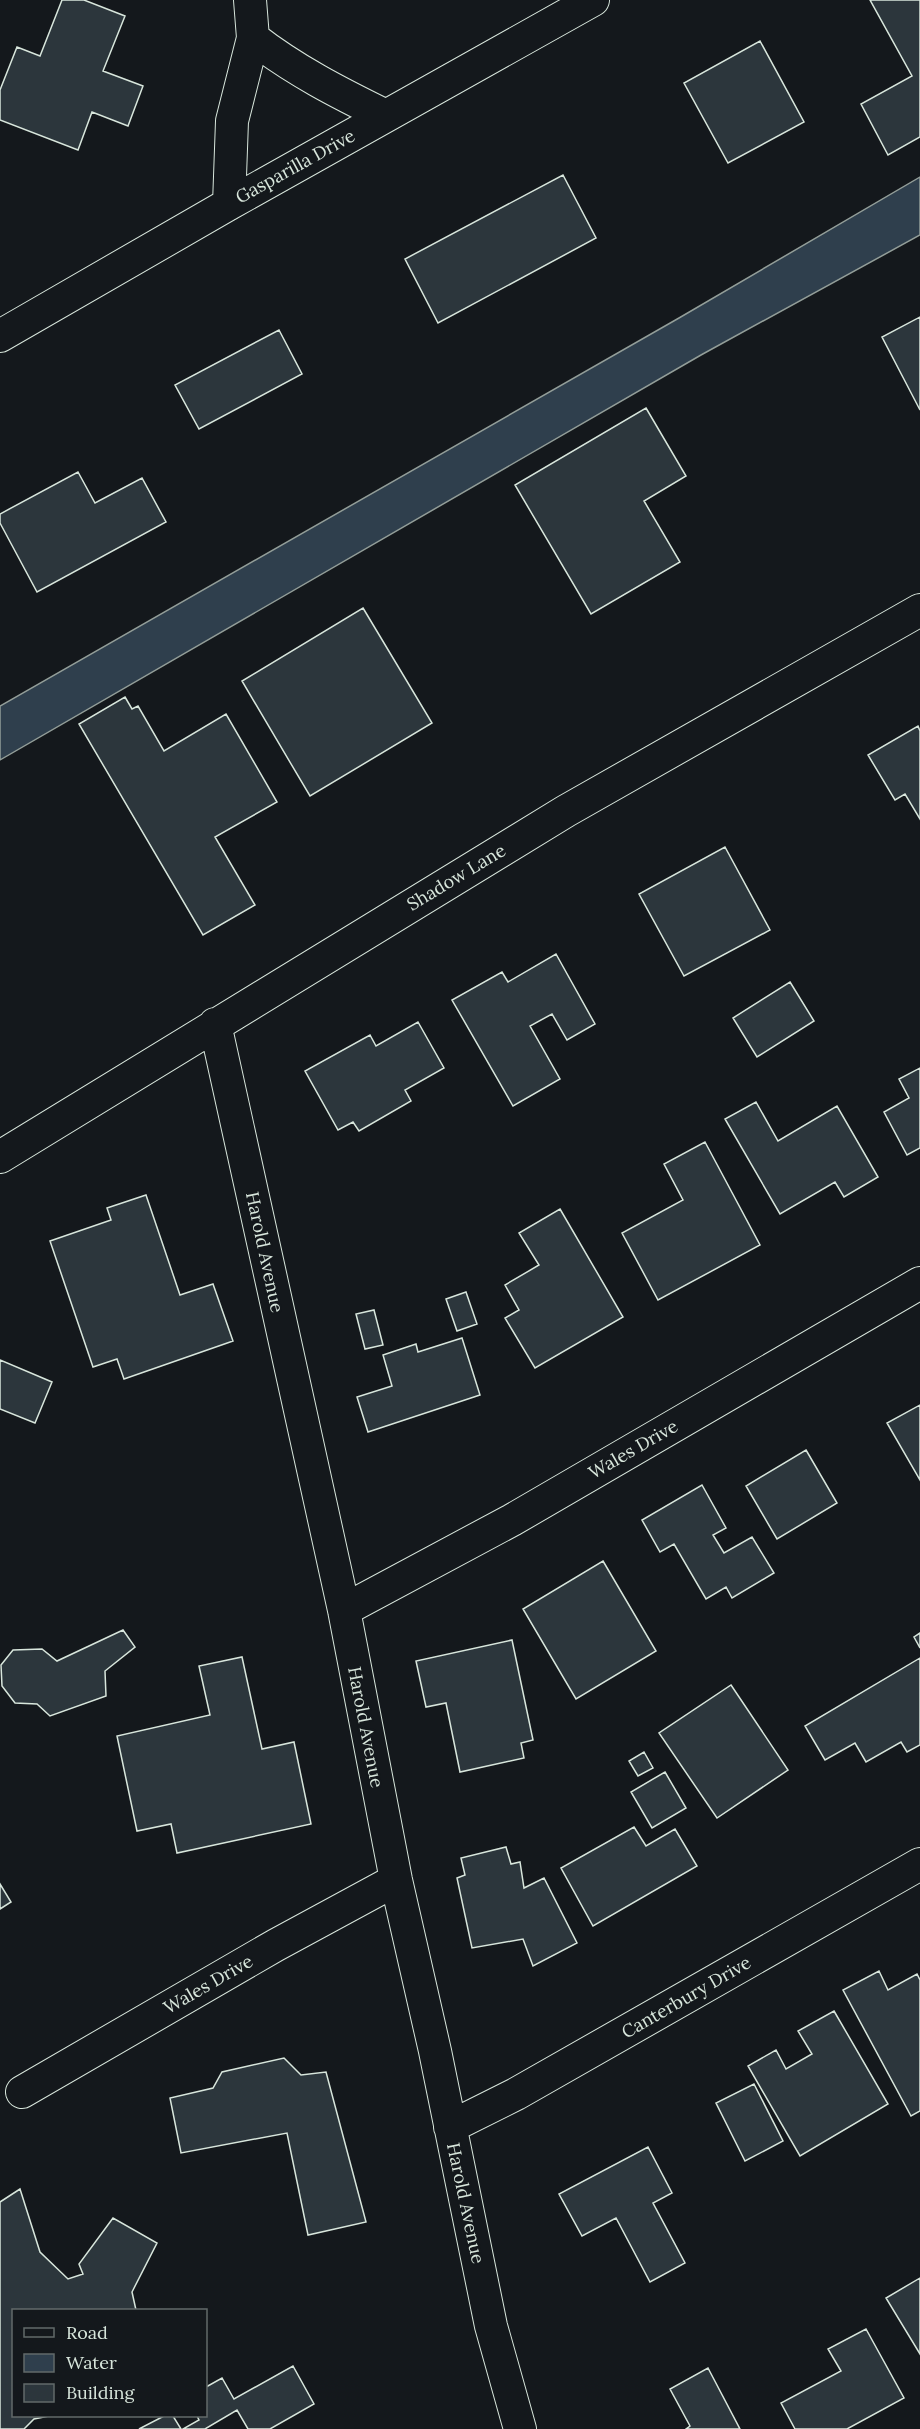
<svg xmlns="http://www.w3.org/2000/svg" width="920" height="2429" font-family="Lora,serif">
<rect width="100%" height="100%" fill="#14181c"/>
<path fill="#2f3f4d" stroke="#939e99" stroke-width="1.5" d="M920,177v58l-219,120 -701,405v-54l679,-388z"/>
<path fill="#2c363c" stroke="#d8e6dc" stroke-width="1.5" d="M62,0h22l41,16 -22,55 40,15 -15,40 -36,-14 -14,38 -78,-30v-30l17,-43 23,9z
M870,0h50v137l-32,18 -27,-51 51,-28z
M760,41l44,81 -76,41 -44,-80z
M563,175l33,63 -158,85 -33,-64z
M920,317v93l-38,-73z
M279,330l23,44 -103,55 -24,-44z
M646,408l40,68 -42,25 36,61 -89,52 -76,-129z
M78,472l17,31 47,-25 24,44 -129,70 -37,-69v-9z
M363,608l69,115 -122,73 -68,-115z
M125,697l7,12 6,-3 26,45 62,-37 51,88 -62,35 40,68 -52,30 -124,-211z
M918,726l2,5v88l-15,-25 -10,6 -27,-45z
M725,847l45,83 -86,46 -45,-82z
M556,954l39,70 -28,16 -15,-26 -22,12 30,53 -47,27 -61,-106 50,-28 6,10z
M790,982l24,39 -57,36 -24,-39z
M418,1022l26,46 -39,22 6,11 -52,30 -6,-9 -15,8 -33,-59 65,-36 6,11z
M920,1068v80l-13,7 -23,-43 25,-14 -10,-19z
M756,1102l22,39 59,-35 41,71 -34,20 -9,-15 -55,32 -55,-95z
M705,1142l55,103 -102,55 -36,-67 61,-33 -19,-36z
M146,1195l34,100 33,-11 20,57 -109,38 -7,-20 -24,8 -43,-126 61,-21 -4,-12z
M560,1209l63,108 -88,51 -30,-50 14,-8 -14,-25 34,-20 -20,-32z
M466,1292l11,32 -20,7 -11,-32z
M374,1310l9,35 -18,4 -9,-35z
M462,1338l18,57 -112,37 -11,-35 35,-11 -9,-31 33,-11 2,8z
M0,1360l52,22 -17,41 -35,-14z
M920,1405v75l-33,-57z
M806,1450l31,53 -60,36 -31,-53z
M702,1485l24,43 -13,7 11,18 28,-16 22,36 -42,25 -6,-11 -20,12 -32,-55 -14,8 -18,-32z
M603,1561l53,90 -80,48 -53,-90z
M123,1630l12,17 -30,24 1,25 -56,20 -13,-12 -22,-1 -13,-17 -1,-21 12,-15 29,-1 15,12z
M920,1633v15l-6,-11z
M512,1640l21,100 -12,3 3,15 -64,14 -14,-69 -20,4 -10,-46z
M242,1657l20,92 32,-7 17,82 -134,29 -6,-29 -34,7 -20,-95 93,-21 -11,-49z
M920,1658v87l-13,7 -6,-10 -35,20 -11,-19 -30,17 -20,-34z
M731,1685l57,85 -71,48 -58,-85z
M644,1752l9,16 -15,8 -9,-15z
M665,1772l21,36 -34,20 -21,-36z
M634,1827l12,19 29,-17 22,37 -104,60 -32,-58z
M506,1847l5,17 9,-2 4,26 20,-10 33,65 -44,23 -10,-27 -51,9 -15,-70 8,-3 -4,-17z
M0,1884l11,18 -11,7z
M879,1971l9,19 29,-16 3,6v131l-9,5 -68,-126z
M834,2011l54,93 -88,52 -52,-90 28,-16 10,19 26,-15 -14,-23z
M284,2058l17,17 25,-3 40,150 -58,13 -21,-102 -106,20 -11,-55 43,-10 9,-16z
M754,2084l29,57 -38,20 -29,-58z
M648,2147l24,46 -19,10 32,60 -35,19 -34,-64 -34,18 -23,-42z
M20,2189l20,63 28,27 15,-5 -4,-10 34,-46 44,25 -25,49 4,18h-122v106h35l-15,3 -10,10h-24v-227z
M920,2278v76l-34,-56z
M866,2329l38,69 -57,31h-52l-14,-26 60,-32 -13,-22z
M293,2366l21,38 -44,25h-22l-11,-19 -32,19h-22l16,-9 -2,-4h9v-29l16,-9 12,21z
M708,2368l32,61h-54l4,-3 -20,-37z
M164,2416h9l8,13h-42z"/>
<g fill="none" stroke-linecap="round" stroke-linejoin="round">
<g stroke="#d8e6dc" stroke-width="34">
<path id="street" d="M253,38c41,32 86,55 133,78
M229,204l3,-83 21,-83 -3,-38
M0,336l229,-132 364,-204
M215,1024l129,586 52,270 39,171 56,275 29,103
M0,1157l566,-346 354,-201
M344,1610l168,-90 408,-237
M22,2092l254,-147 120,-65
M450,2127l66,-33 404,-230"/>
</g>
<use href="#street" stroke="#14181c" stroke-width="32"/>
</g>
<g text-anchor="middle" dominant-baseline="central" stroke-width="4.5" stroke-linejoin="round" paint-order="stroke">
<g font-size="18" fill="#d8e6dc" stroke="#14181c">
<text transform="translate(295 166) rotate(-29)">Gasparilla Drive</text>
<text transform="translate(456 877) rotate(-31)">Shadow Lane</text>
<text transform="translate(265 1252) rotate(78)">Harold Avenue</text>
<text transform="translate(633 1449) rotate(-30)">Wales Drive</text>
<text transform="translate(366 1727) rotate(79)">Harold Avenue</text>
<text transform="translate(208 1984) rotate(-30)">Wales Drive</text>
<text transform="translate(686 1997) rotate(-30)">Canterbury Drive</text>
<text transform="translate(466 2203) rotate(78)">Harold Avenue</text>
</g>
</g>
<rect x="12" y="2309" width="195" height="108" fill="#14181c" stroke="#626a69" stroke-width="1.5"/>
<rect x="24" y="2328" width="30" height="9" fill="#14181c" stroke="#626a69" stroke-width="1.5"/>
<text x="66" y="2339" font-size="18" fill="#d8e6dc">Road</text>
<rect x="24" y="2354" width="30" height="18" fill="#2f3f4d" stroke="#626a69" stroke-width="1.5"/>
<text x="66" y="2369" font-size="18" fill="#d8e6dc">Water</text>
<rect x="24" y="2384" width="30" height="18" fill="#2c363c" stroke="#626a69" stroke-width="1.5"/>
<text x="66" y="2399" font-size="18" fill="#d8e6dc">Building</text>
</svg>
